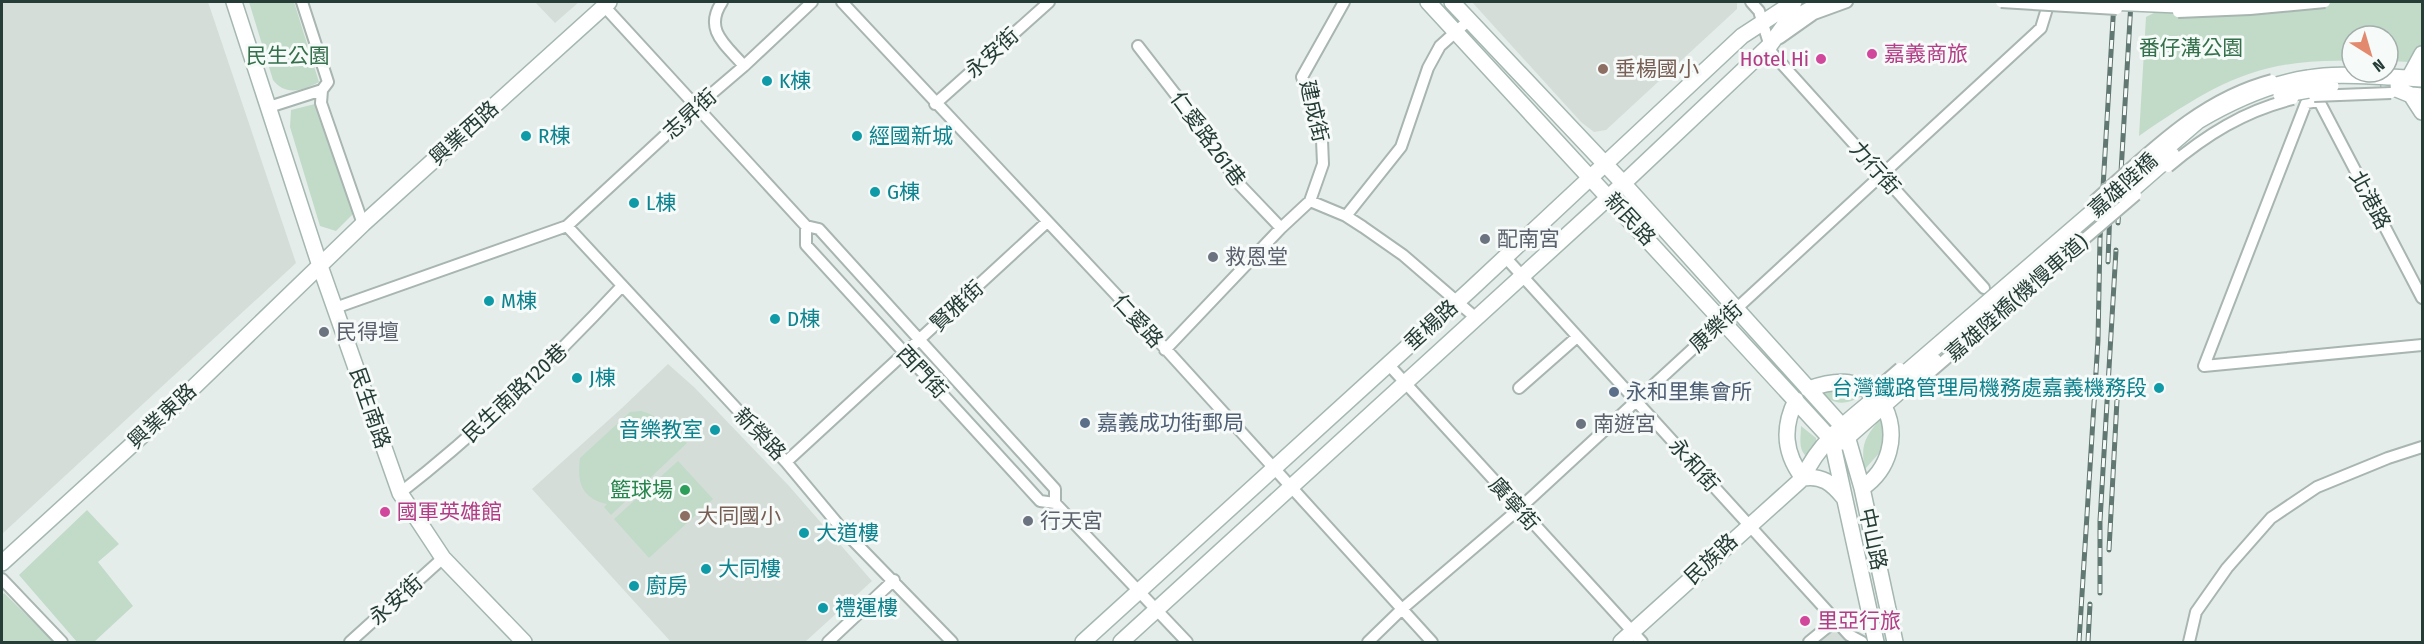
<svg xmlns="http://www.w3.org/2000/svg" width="2424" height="644" font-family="'Fira Sans Condensed','Noto Sans TC',sans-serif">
<rect width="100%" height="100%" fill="#e5edea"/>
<path fill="#d4ddd8" d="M2,2h206l88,261 -294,271z
M535,2h44l-24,21z
M1472,2h265v7l-131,121 -12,2 -13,-10z
M668,364l27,24 94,98 83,95 -67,61h-134l-139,-153 90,-81z
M1833,627l17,15h-36z"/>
<path fill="#c1dbc8" d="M249,2h45l25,80c-17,9 -34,14 -46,-2z
M2175,2h247v43l-12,17 -22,-1v-25h-36v25c-95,-3 -137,23 -213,75l7,-119z
M315,104l39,109 -18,18 -16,-5 -30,-99 1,-17z
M1847,391l15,5c-16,9 -28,10 -41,-4z
M641,411c18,5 27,14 30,32l8,-7 8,7 -76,72 -7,-8 3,-3c-26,-6 -30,-22 -27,-46l50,-46z
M1881,418l6,13 -5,19 -17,19c-5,-24 0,-32 16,-51z
M1801,426l15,12v8l-7,12c-12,-7 -8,-20 -8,-32z
M678,461l35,38 -64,59 -35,-39z
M87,510l32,34 -21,18 35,44 -39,36h-17l-58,-67z
M4,593l50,49h-52v-46z"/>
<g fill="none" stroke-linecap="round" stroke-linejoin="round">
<g stroke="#a8b5b1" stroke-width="14">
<path id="street" d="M722,2c-19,28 4,43 22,64
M842,2l281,300 309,340
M1751,2l8,9 13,42 212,235
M604,6l202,220 13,3 236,260v14
M1780,38l34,-24 33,-12
M1138,46l55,71 46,67 42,44
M322,90l-1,13 42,121
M935,104l114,-102
M269,107l53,-17 6,-8 -26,-80
M1310,201l36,15 17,11 40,28 73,63
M1346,216l55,-69 27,-79 12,-22 29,-26
M567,226l219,236 56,67 110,113
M806,226v19l234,256 15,2 132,139
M1505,257l344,378 13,7
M2422,298l-103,-197 -13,2 -102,263 218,-21
M335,308l232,-82 129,-119 48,-41 68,-64
M1165,350l116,-122 29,-27 13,-37 -1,-24 -6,-29 -14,-34 42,-75
M1388,364l254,278
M1519,388l58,-51
M786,462l261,-240
M400,493c80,-62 153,-133 222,-207
M2,579l60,63
M350,642l93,-84
M828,642l66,-62
M1368,642l34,-33 117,-100 522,-481 8,-26
M1809,642l27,-22
M2189,642l7,-30 31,-44 44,-50 46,-31 71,-29 34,-11"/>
</g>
<g stroke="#a5b7b1" stroke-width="18">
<path id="secondary" d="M234,2l86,264 80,227 43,65 81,84
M1428,2l401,435 5,13 42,192
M1452,2l171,181 219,243 5,10 15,52 33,154
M2391,77l31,2
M2409,78l13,-24
M2389,86l22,9 11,1
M2411,95l11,17
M1808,389c26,-9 47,-12 69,9
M1796,400c-14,28 -12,53 7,78
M1842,442l58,-51
M1808,473l-5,5c19,-3 29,5 41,20
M1862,488c27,-18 37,-52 22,-82
M2,563l167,-152 194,-187 246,-222
M1083,642l386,-351 273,-255 52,-34
M1121,642l489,-446 160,-151 16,-22 37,-21
M1621,642l182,-164c18,-42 59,-67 92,-96"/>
</g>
<use href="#street" stroke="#fff" stroke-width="10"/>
<use href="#secondary" stroke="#fff" stroke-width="15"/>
<g stroke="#617872" stroke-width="5">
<path id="rail" d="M2118,223l13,-221
M2108,262l2,-54
M2109,550l8,-150
M2100,593v-72l16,-271
M2079,642l19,-302 2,-102 14,-236
M2088,642l2,-38"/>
</g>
<use href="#rail" stroke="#f6faf8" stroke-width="3" stroke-dasharray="9" stroke-linecap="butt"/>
<g stroke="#a8b5b1" stroke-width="14" stroke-linecap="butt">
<path id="street-bridge" d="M2001,2l116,7
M2178,12l72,-3 75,-7
M2314,96l77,-3
M2168,167c38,-32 76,-56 125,-68
M2094,201c54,-48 105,-102 178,-121
M2027,288l109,-93
M1932,371l36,-31
M1885,381l15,-13"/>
</g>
<g stroke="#a5b7b1" stroke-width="18" stroke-linecap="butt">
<path id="secondary-bridge" d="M2107,2l71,3 76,-3
M2281,95l50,-9
M2125,196l47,-41
M1956,341l74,-62
M1895,382l303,-261c34,-20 70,-37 110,-43 28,-5 56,-2 83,-1
M1900,391l34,-30"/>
</g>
<use href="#street-bridge" stroke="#fff" stroke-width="10"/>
<use href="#secondary-bridge" stroke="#fff" stroke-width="15"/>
</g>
<g fill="#d1479c" stroke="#f6faf8" stroke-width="2">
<circle cx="1872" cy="54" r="6"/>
<circle cx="1821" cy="59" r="6"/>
<circle cx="385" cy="512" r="6"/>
<circle cx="1805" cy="621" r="6"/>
</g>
<g fill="#8d6e63" stroke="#f6faf8" stroke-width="2">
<circle cx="1603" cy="69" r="6"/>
<circle cx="685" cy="516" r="6"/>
</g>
<g fill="#0f9aa8" stroke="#f6faf8" stroke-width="2">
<circle cx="767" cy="81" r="6"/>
<circle cx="526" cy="136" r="6"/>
<circle cx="857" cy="136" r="6"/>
<circle cx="875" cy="192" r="6"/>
<circle cx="634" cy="203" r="6"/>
<circle cx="489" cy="301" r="6"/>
<circle cx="775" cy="319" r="6"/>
<circle cx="577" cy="378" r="6"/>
<circle cx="2159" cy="388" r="6"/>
<circle cx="715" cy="430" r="6"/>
<circle cx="804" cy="533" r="6"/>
<circle cx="706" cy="569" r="6"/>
<circle cx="634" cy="586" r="6"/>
<circle cx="823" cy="608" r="6"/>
</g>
<g fill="#6b7280" stroke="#f6faf8" stroke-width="2">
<circle cx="1485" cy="239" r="6"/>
<circle cx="1213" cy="257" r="6"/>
<circle cx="324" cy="332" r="6"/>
<circle cx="1581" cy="424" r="6"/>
<circle cx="1028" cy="521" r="6"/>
</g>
<g fill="#5c6f8a" stroke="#f6faf8" stroke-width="2">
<circle cx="1614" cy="392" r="6"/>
<circle cx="1085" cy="423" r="6"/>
</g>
<circle fill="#2e9e5b" stroke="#f6faf8" stroke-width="2" cx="685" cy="490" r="6"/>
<g text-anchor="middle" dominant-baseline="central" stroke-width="6" stroke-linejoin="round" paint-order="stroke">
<g font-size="21" fill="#34704b" stroke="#f6faf8">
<text x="2191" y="48">番仔溝公園</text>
<text x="288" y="56">民生公園</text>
</g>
<g font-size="21" fill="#263d37" stroke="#f6faf8">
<text transform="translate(992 53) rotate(-42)">永安街</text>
<text transform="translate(1314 111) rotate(77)">建成街</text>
<text transform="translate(690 114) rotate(-42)">志昇街</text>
<text transform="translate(464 133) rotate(-42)">興業西路</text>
<text transform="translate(1208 139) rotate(54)">仁愛路261巷</text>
<text transform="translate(1875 168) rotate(48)">力行街</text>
<text transform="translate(2123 185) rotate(-42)">嘉雄陸橋</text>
<text transform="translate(2370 200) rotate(62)">北港路</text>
<text transform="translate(1630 219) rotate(47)">新民路</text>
<text transform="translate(2017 298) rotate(-41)">嘉雄陸橋(機慢車道)</text>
<text transform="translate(957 306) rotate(-43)">賢雅街</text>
<text transform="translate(1138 321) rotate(48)">仁愛路</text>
<text transform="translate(1431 325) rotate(-42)">垂楊路</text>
<text transform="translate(1716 327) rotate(-43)">康樂街</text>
<text transform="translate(922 372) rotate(47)">西門街</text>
<text transform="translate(515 393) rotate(-43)">民生南路120巷</text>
<text transform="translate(370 408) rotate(71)">民生南路</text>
<text transform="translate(162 416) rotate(-43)">興業東路</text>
<text transform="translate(760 434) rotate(46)">新榮路</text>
<text transform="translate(1694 465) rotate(48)">永和街</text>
<text transform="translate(1514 504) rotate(48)">廣寧街</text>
<text transform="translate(1873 539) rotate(78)">中山路</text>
<text transform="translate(1711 559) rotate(-43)">民族路</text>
<text transform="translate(396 600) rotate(-42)">永安街</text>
</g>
<g font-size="21" fill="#b23c85" stroke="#f6faf8" text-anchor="start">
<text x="1884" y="54">嘉義商旅</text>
<text x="1809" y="59" text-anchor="end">Hotel Hi</text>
<text x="397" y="512">國軍英雄館</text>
<text x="1817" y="621">里亞行旅</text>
</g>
<g font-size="21" fill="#785e54" stroke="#f6faf8" text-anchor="start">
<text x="1615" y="69">垂楊國小</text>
<text x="697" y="516">大同國小</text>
</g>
<g font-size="21" fill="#0d838f" stroke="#f6faf8" text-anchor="start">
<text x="779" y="81">K棟</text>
<text x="538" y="136">R棟</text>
<text x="869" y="136">經國新城</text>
<text x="887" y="192">G棟</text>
<text x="646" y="203">L棟</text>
<text x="501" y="301">M棟</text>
<text x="787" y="319">D棟</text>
<text x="589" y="378">J棟</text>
<text x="2147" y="388" text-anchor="end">台灣鐵路管理局機務處嘉義機務段</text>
<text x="703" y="430" text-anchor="end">音樂教室</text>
<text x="816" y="533">大道樓</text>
<text x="718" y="569">大同樓</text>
<text x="646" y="586">廚房</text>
<text x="835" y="608">禮運樓</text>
</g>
<g font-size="21" fill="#5b616d" stroke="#f6faf8" text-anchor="start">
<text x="1497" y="239">配南宮</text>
<text x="1225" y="257">救恩堂</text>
<text x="336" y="332">民得壇</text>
<text x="1593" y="424">南遊宮</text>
<text x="1040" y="521">行天宮</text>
</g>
<g font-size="21" fill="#4e5e75" stroke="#f6faf8" text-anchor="start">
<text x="1626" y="392">永和里集會所</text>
<text x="1097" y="423">嘉義成功街郵局</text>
</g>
<g font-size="21" fill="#27864d" stroke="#f6faf8" text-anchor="end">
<text x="673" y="490">籃球場</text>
</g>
</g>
<rect width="2424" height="644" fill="none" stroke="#263d37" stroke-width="6"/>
<g transform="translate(2370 54) rotate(143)"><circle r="28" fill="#f6faf8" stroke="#a3aeab" stroke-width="1.5"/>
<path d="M0-4.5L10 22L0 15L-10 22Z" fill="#e3896d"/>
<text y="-9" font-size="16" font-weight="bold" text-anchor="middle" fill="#263d37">N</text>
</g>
</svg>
